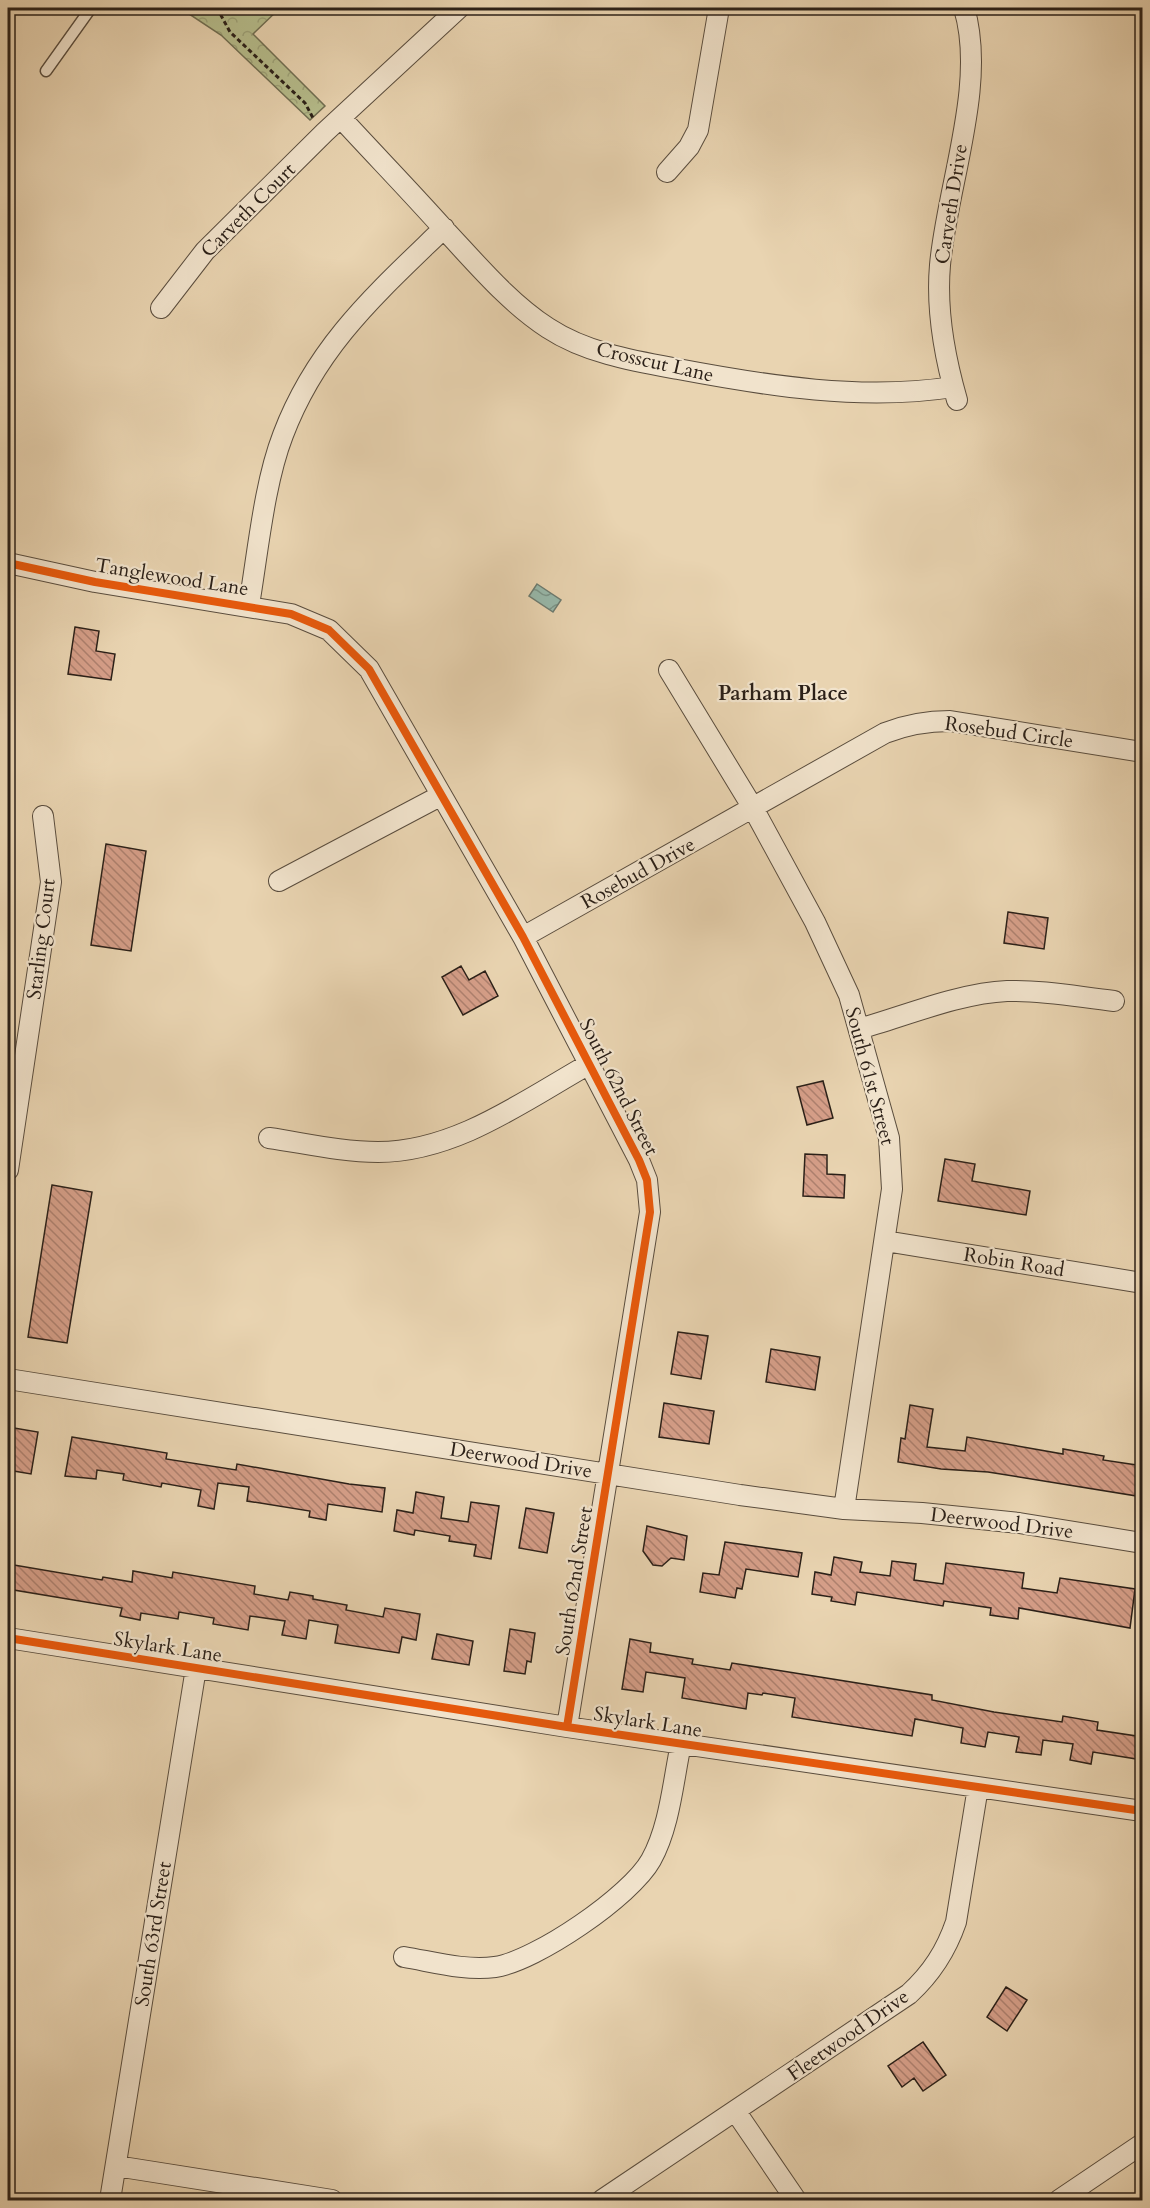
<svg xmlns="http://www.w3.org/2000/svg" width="1150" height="2208" font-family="Cardo,serif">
<defs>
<pattern id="park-crowns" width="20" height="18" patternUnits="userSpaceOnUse" patternTransform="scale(1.5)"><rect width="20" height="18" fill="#b6bd8c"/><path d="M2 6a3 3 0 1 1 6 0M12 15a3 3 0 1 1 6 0" fill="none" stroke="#9da278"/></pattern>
<pattern id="water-waves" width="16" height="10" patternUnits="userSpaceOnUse" patternTransform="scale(1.5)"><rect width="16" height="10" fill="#97b8aa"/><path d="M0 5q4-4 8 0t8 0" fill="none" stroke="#7b9589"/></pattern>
<pattern id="building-back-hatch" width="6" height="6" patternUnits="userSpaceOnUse" patternTransform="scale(1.5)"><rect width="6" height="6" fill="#d59e88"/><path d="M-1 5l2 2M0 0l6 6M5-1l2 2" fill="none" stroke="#ad806e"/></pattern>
</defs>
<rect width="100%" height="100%" fill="#e9d4b1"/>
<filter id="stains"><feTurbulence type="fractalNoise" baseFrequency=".00333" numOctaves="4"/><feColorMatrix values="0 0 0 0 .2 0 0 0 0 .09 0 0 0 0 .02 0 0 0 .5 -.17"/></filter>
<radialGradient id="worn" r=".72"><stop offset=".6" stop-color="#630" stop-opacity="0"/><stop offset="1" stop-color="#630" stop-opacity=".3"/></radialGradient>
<path fill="url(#park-crowns)" stroke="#706e52" stroke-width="1.5" d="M180,8h100l-27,26 72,72 -15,14 -89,-85z"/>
<path fill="url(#water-waves)" stroke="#6c7b70" stroke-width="1.5" d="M537,584l24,16 -8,12 -24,-16z"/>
<path fill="url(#building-back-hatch)" stroke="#2b2018" stroke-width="1.5" d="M75,627l24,4 -3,20 19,3 -4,26 -43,-6z
M106,844l40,7 -15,100 -40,-6z
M1008,912l40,6 -4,31 -40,-6z
M461,966l8,14 16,-9 13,25 -35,19 -21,-38z
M823,1081l10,37 -26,7 -10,-38z
M805,1154l22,1v19l18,1 -1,23 -41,-2z
M945,1159l30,5 -3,17 58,10 -4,24 -88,-14z
M52,1185l40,7 -25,151 -39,-6z
M678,1332l30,4 -7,43 -30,-5z
M771,1349l49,8 -5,33 -49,-8z
M664,1403l50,8 -5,33 -50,-7z
M910,1405l23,4 -6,38 38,4 2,-14 96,17v-5l41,7 -1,4 40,6v31l-155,-25 -47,-3 -43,-7 3,-24 4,1z
M14,1428l24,4 -7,42 -23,-4v-23h3z
M72,1437l95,16 -1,6 70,11 1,-6 112,20 36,4 -3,24 -54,-8 -2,16 -17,-3 1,-6 -63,-10 2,-14 -31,-4 -4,26 -16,-3 3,-16 -39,-7 -1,4 -38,-7 1,-6 -27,-4 -1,9 -31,-3z
M416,1492l28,5 -3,21 27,4 3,-20 28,4 -8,53 -17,-3 2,-11 -27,-4 1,-5 -35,-6 -1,5 -20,-4 3,-21 16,3z
M526,1508l28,5 -7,40 -28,-5z
M647,1526l40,10 -3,24 -13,-2 -9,8 -9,-1 -10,-14z
M725,1542l77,11 -4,24 -52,-8 -4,20 -5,-1 -2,10 -35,-6 3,-19 16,2z
M834,1557l28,5 -2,10 30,4 2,-15 24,3 -2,16 29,4 3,-21 78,10 -2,15 35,5 3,-15 75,11 -5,39 -111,-20 -1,11 -28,-4 1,-7 -47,-7 -1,5 -86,-14 -2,13 -24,-4 1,-4 -20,-3 3,-22 16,3z
M8,1564l94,16 1,-3 29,5 1,-11 39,7 1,-6 82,14 -1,8 34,6 2,-8 23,4v3l34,6 -1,5 37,7 2,-9 35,6 -4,26 -14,-3 -3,16 -64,-10 3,-18 -29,-5 -3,19 -24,-4 3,-14 -35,-5 -2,14 -35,-6 1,-6 -35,-6 -1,7 -37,-6 -1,7 -20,-4 2,-8 -114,-19z
M510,1629l25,4 -4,29 -4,-1 -2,13 -21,-3z
M437,1634l36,7 -4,24 -37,-6z
M630,1639l21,4 -1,9 43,7 -1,5 38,6 2,-7 200,32v5l62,12 68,10 1,-6 35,6 -1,8 46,7v23l-50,-8 -2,12 -21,-4 3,-16 -30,-4 -2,15 -25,-3 3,-15 -31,-5 -3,15 -24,-4 2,-15 -48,-9 -3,17 -120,-19 3,-19 -32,-5 -1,2 -14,-2 -2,16 -64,-11 3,-20 -39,-6 -3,20 -21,-3z
M1006,1987l21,13 -20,31 -20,-14z
M923,2042l23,33 -23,16 -9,-13 -12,9 -14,-21z"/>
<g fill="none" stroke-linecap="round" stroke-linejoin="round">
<g stroke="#5a4d3e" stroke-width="13">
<path id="service" d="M46,71l45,-63"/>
</g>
<g stroke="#5a4d3e" stroke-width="22">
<path id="minor" d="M341,118c34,37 69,73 102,110 33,35 65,74 105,100 38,25 86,33 130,41 90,17 184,32 275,18
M667,172l22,-25 9,-17 21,-122
M161,308l44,-57 120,-119 134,-124
M957,400c-13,-45 -21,-89 -17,-135 7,-79 47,-181 24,-257
M8,563l87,19 196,32 38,16 40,39 154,268 116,223 8,20 3,32 -83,515
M249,605c9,-53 15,-121 34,-170 34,-90 94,-142 161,-207
M669,670l84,138 62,114 34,73 40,143 3,51 -48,320
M279,881l161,-85
M523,937l362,-204c23,-9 42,-12 65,-12l192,31
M859,1029c46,-13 101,-36 148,-38 36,-1 71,6 107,10
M269,1138c35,5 72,14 109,14 78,0 147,-52 213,-89
M8,1170l43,-288 -8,-66
M885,1241l257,42
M8,1379l732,116 104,14 78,4 97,10 123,20
M8,1638l559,89 575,84
M404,1957c30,5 61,14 91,10 41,-6 136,-71 156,-107 19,-34 22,-79 30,-116
M736,2112l60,88
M116,2166l216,34
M110,2200l86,-532
M602,2200l307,-206c23,-21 37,-43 47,-72l22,-135
M1059,2200l83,-56"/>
</g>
<path stroke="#2b2018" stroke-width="3" stroke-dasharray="4.5 3" stroke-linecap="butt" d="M217,8l13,24 75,71 8,15"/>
<use href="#service" stroke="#f1e3cc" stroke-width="10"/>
<use href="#minor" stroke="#f1e3cc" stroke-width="20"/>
<g stroke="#f1e3cc" stroke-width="11">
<path id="cycleway" d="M8,563l87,19 196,32 38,16 40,39 154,268 116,223 8,20 3,32 -83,515
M8,1638l559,89 575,84"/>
</g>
<use href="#cycleway" stroke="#e8590c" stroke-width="8"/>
</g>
<g text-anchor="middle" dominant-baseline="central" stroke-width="4.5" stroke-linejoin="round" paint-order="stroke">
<g font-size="20" fill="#2b2018" stroke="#f1e3cc">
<text transform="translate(951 204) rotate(-81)">Carveth Drive</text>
<text transform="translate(248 210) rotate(-45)">Carveth Court</text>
<text transform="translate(655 362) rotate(13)">Crosscut Lane</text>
<text transform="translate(172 577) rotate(9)">Tanglewood Lane</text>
<text transform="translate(1009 732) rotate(8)">Rosebud Circle</text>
<text transform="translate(638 873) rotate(-29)">Rosebud Drive</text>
<text transform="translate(41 939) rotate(-83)">Starling Court</text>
<text transform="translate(870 1076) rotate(75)">South 61st Street</text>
<text transform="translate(619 1087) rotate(63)">South 62nd Street</text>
<text transform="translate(1014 1262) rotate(9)">Robin Road</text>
<text transform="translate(521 1460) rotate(9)">Deerwood Drive</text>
<text transform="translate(1002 1523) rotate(7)">Deerwood Drive</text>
<text transform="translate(574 1581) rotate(-81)">South 62nd Street</text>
<text transform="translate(168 1647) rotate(9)">Skylark Lane</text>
<text transform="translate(648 1722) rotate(9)">Skylark Lane</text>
<text transform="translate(153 1934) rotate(-81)">South 63rd Street</text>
<text transform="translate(848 2035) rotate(-35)">Fleetwood Drive</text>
</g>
<g font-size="21" font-weight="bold" fill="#2b2018" stroke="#f1e3cc">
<text x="783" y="693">Parham Place</text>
</g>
</g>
<rect width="1150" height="2208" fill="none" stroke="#e9d4b1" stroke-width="30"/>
<rect x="9" y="9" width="1132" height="2190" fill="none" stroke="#2b2018" stroke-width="3"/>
<rect x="15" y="15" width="1120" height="2178" fill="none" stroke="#2b2018" stroke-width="1.5"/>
<rect width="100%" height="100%" filter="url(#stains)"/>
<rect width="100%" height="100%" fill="url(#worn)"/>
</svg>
